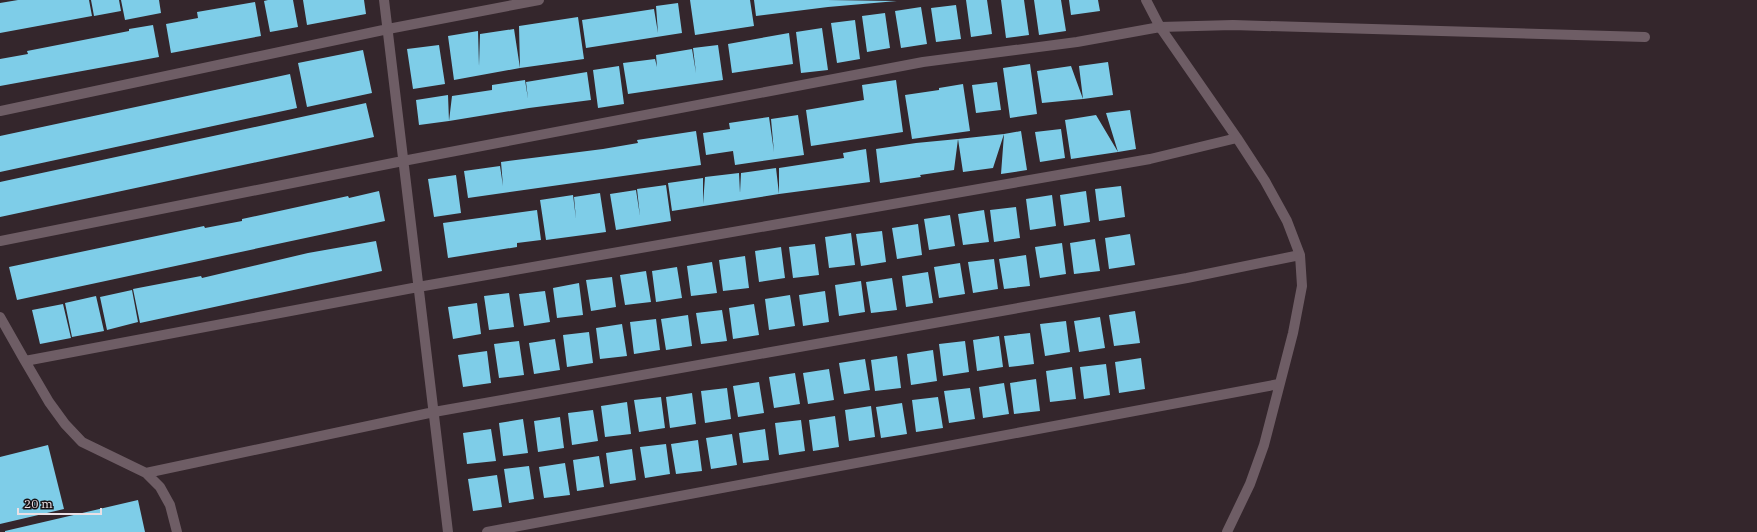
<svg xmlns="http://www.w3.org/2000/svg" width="1757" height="532" font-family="'IBM Plex Serif',serif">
<rect width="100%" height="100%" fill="#34262c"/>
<path fill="#7ecde8" d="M18,0h71l3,16 -92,17v-30z
M91,0h28l2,11 -27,5z
M121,0h38l2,13 -36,7z
M268,0h25l5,27 -28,5 -6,-31z
M303,0h61l2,14 -59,11z
M690,0h60l4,26 -59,9z
M754,0h73l1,5 -1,-5 70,1 -69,6 -72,9z
M966,0h21l5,34 -21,3z
M1001,0h23l5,35 -23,3z
M1034,0h27l5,31 -27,4z
M1069,0h29l2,11 -29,4z
M255,2l6,34 -90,17 -5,-29 32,-6 -1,-6z
M678,3l4,30 -96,15 -4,-28 72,-11 4,24 -2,-27z
M956,5l5,34 -25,3 -5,-34z
M921,7l6,37 -26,4 -6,-37z
M885,13l5,35 -23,4 -5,-36z
M578,17l6,42 -64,9 -1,-42z
M855,20l5,39 -23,4 -6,-40z
M153,25l6,32 -159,29v-27l28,-5 -1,-3 102,-20v-2z
M822,28l6,42 -27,3 -5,-41z
M514,29l6,39 -66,12 -6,-44 30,-5 1,35 1,-32z
M789,33l4,31 -61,9 -4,-29z
M439,45l6,39 -32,5 -6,-40z
M718,45l5,35 -95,14 -5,-31 32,-4 2,8 -1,-12 36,-6 4,24 -3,-25z
M363,50l9,43 -65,14 -9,-44z
M1108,62l5,33 -30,4 -41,4 -5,-32 34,-5 12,33 -4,-33z
M1030,64l7,50 -27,4 -7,-50z
M619,66l5,38 -26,4 -5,-38z
M587,72l4,28 -62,8 -80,13 -30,4 -3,-25 32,-5 1,26 3,-25 40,-6v-5l33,-5 3,19 -2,-17z
M290,74l7,34 -297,64v-36z
M896,80l7,52 -92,14 -5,-36 58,-10 -2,-15z
M997,82l4,28 -25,3 -4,-28z
M963,84l7,47 -58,8 -7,-44 34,-5v-2z
M366,103l8,34 -374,80v-35z
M1130,110l6,39 -18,3 -12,-39z
M798,115l6,40 -69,10 -2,-14 -27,4 -3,-22 27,-4 -1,-6 40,-6 5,35 -3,-33z
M1096,115l22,37 -47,7 -6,-39z
M1061,129l4,29 -25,4 -5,-30z
M696,131l5,34 -233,33 -4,-27 36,-5 3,20 -2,-24 102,-13 35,-6 -1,-3z
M1021,131l6,39 -26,4 3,-40 -11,34 -30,4 -5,-33 -4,31 -34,5 1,2 -41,6 -4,-34 40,-6 42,-4 46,-5z
M866,149l4,33 -91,12v-26l65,-10 -1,-5z
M776,168l3,26 -107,17 -4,-28 35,-5v26l2,-27 34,-4 1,20 1,-20z
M456,175l5,38 -27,4 -6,-38z
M666,185l5,36 -55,9 -6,-36 26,-4 4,26 -3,-27z
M1121,186l4,31 -26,4 -4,-32z
M379,191l6,30 -368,79 -8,-33 195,-41 1,2 37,-7v-2l106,-23 1,2z
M1086,191l4,31 -26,4 -4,-31z
M600,193l6,39 -60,8 -6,-40 33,-5 3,24 -2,-22z
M1052,195l4,31 -26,4 -4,-31z
M1016,207l4,31 -26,4 -4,-32z
M537,210l4,30 -24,3v4l-69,11 -5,-35z
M984,210l5,32 -26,3 -5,-31z
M950,215l5,31 -26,4 -5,-31z
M918,224l4,31 -25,4 -5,-31z
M882,231l4,31 -25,4 -5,-32z
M851,233l4,32 -26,3 -4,-31z
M1130,234l5,31 -26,4 -4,-31z
M1095,239l5,32 -26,3 -4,-31z
M376,241l6,30 -242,52 -7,-34 68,-13 1,2 106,-25z
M1062,243l4,31 -26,4 -5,-31z
M815,244l4,31 -26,3 -4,-31z
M781,247l4,31 -26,4 -4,-31z
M1026,255l4,31 -26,3 -5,-30z
M745,256l4,32 -26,3 -4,-31z
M994,259l4,30 -25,4 -5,-31z
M712,262l5,31 -26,3 -4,-30z
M960,263l5,31 -26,4 -5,-31z
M677,267l5,31 -26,4 -4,-31z
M646,271l5,31 -26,3 -5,-30z
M928,272l5,31 -27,4 -4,-31z
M612,277l4,30 -25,4 -5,-31z
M892,278l5,32 -26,3 -5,-31z
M861,281l4,31 -26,4 -4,-31z
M579,283l4,32 -26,3 -4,-30z
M132,290l6,32 -31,8 -7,-33z
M545,291l5,31 -26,4 -5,-32z
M825,291l4,31 -26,4 -4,-31z
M509,293l5,34 -25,3 -5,-34z
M790,295l5,31 -26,4 -4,-31z
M96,296l8,35 -32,6 -7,-34z
M477,303l4,31 -28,5 -5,-32z
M63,304l8,34 -31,6 -8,-34z
M754,304l5,31 -26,4 -4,-31z
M722,310l5,31 -26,3 -5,-31z
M1135,311l5,32 -26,3 -5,-31z
M688,315l4,31 -26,4 -5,-31z
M1100,317l5,31 -26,4 -5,-31z
M656,319l4,31 -26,4 -4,-32z
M1066,321l4,31 -25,4 -5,-32z
M622,324l5,32 -27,3 -4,-31z
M589,332l4,31 -26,4 -4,-32z
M1030,333l4,31 -25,3 -5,-31z
M999,336l4,31 -26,4 -4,-31z
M555,339l5,31 -26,4 -5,-31z
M519,341l5,34 -25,3 -5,-34z
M965,341l4,31 -26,4 -4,-32z
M933,350l4,31 -26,4 -4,-31z
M487,351l4,32 -28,4 -5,-32z
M897,356l4,32 -26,3 -4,-31z
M1141,358l4,31 -26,4 -4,-31z
M865,359l5,31 -26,4 -5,-31z
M1106,364l4,31 -26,4 -4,-32z
M1072,367l4,32 -26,3 -4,-31z
M829,369l5,31 -26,4 -5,-31z
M795,373l5,31 -26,4 -5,-31z
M1036,379l4,32 -26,3 -4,-31z
M759,382l5,31 -26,4 -5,-31z
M1004,383l5,31 -26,4 -4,-31z
M727,388l4,31 -26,4 -4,-32z
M970,388l5,31 -26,4 -5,-32z
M692,393l4,31 -26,4 -4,-31z
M661,397l4,31 -26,4 -5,-32z
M938,397l5,31 -27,4 -4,-32z
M627,402l4,32 -26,3 -4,-31z
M902,403l5,31 -26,4 -5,-31z
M871,406l4,31 -26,4 -4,-31z
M593,410l5,31 -26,4 -4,-32z
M835,416l4,31 -26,4 -4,-31z
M560,417l4,31 -26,4 -4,-31z
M523,419l5,34 -25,3 -4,-33z
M801,420l4,31 -26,4 -4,-32z
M491,429l5,32 -29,3 -4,-31z
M765,429l4,31 -26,3 -4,-30z
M732,434l5,31 -26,4 -5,-31z
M698,440l4,31 -26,3 -5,-30z
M666,444l4,30 -25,4 -5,-31z
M48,445l16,64 -64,15v-67z
M632,449l4,31 -26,4 -4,-31z
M599,456l5,31 -27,4 -4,-31z
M565,463l5,32 -26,3 -5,-31z
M529,466l5,33 -25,4 -5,-34z
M497,475l5,32 -29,4 -5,-32z
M138,500l7,32h-140v-1z"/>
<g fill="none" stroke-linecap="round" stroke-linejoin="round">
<path stroke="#6e5d65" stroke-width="10" d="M384,0l64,532
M1146,0l14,27 73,-2 412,12
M0,111l388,-82 151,-29
M0,241l403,-80 520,-99 154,-20 83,-15 77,111 28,43 22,40 13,34 2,31 -9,47 -29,112 -14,39 -23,48
M0,317l25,44 393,-74 732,-128 87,-21
M25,361l24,41 16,22 17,18 64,31 14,14 10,18 7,27
M146,473l288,-61 753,-134 113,-23
M487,532l792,-148"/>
</g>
<path d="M18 508v6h83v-6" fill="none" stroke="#eae0e5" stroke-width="2"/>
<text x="24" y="508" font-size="12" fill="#eae0e5" stroke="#171114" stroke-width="3" paint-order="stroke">20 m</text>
</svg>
